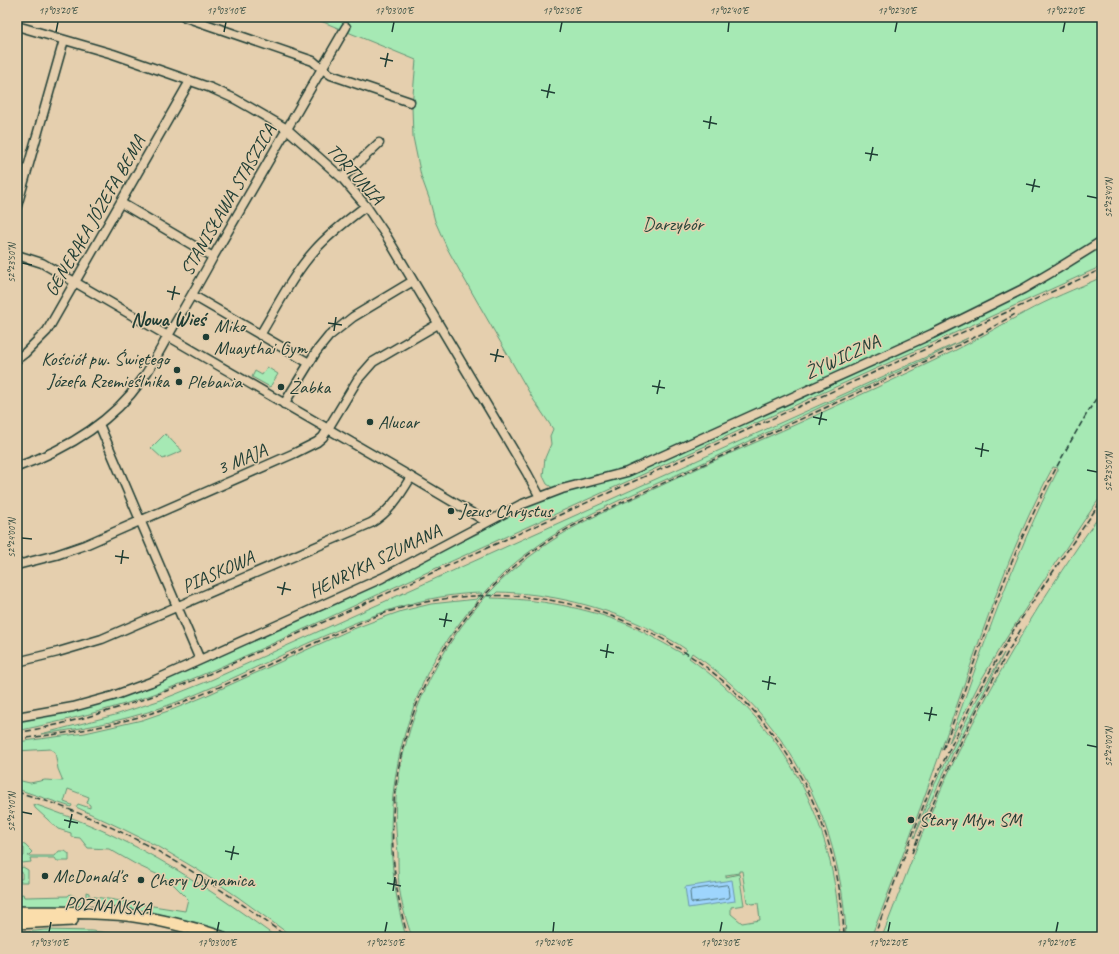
<svg xmlns="http://www.w3.org/2000/svg" width="1119" height="954" font-family="Caveat,sans-serif">
<rect width="100%" height="100%" fill="#e5cfae"/>
<filter id="ink" filterUnits="userSpaceOnUse"><feTurbulence type="fractalNoise" baseFrequency=".025" numOctaves="2"/><feDisplacementMap in="SourceGraphic" scale="8" xChannelSelector="R" yChannelSelector="G"/><feConvolveMatrix kernelMatrix="1 2 1 2 8 2 1 2 1" color-interpolation-filters="sRGB"/></filter>
<g filter="url(#ink)">
<path fill="#a6e9b4" stroke="#629374" fill-rule="evenodd" d="M311,17h791v224l-123,71 -378,167 -5,-5 -1,2 -42,12 -6,-4 -4,-8 2,-18 6,-14 -1,-8 3,-7 -20,-30 -71,-124 -15,-27 -12,-27 -6,-23 -8,-22 -8,-39 -1,-31 4,-46z
M1102,243v23l-725,329c-47,22 -94,44 -141,65 -41,18 -82,36 -125,48 -31,9 -62,16 -94,23v-11l78,-16 362,-162 1,1 21,-10 -1,-3 55,-28 19,-7 45,-12 300,-130z
M1102,277v218l-19,27 -19,29 -7,9 -59,91 -18,31 -31,61c33,-93 64,-186 109,-273v-2l-5,-1c-39,72 -66,151 -93,229 -28,81 -57,161 -89,241h-25c-3,-92 -38,-178 -104,-243 -16,-15 -32,-29 -50,-41l-3,5c96,69 146,160 151,279h-428c-6,-17 -11,-34 -13,-52 -1,-10 -1,-21 -1,-32 -2,-21 -4,-42 -1,-64 12,-93 62,-182 139,-237 31,-24 67,-40 103,-56 30,-14 61,-29 92,-43 23,-10 46,-20 68,-30 52,-24 104,-47 155,-72 24,-12 47,-26 70,-38 25,-14 52,-24 78,-36zM497,592c52,1 106,14 153,37 12,6 26,13 37,21l-4,4c-18,-10 -35,-20 -54,-29 -44,-18 -91,-26 -138,-27zM739,871h3l5,31 5,2 6,-1 2,17 -18,3 -11,-9v-7l13,-2 -5,-31 -13,3v-2l13,-2z
M968,338c-47,24 -95,45 -143,67 -43,20 -86,41 -129,61 -54,25 -116,48 -164,84 -19,13 -35,29 -51,47 -18,20 -35,43 -49,67 -7,13 -13,28 -18,42 -28,74 -30,155 -8,231h-113l-55,-40 -40,-27 -37,-22 -38,-19 -47,-22 2,-3 12,4v-3l-3,-2 2,-6 -21,-8 -4,13 8,3 -1,2 -54,-18v-9l13,3 15,-3 18,1 -5,-12 -3,-17 -5,-3 -33,2v-9l68,-9 57,-13 32,-11 27,-11 147,-67 34,-13 20,-7 29,-7 46,-5 5,-6c-60,1 -113,23 -167,47 -45,20 -88,42 -133,60 -45,18 -93,28 -141,34l74,-19 46,-15 50,-20z
M267,367l11,7 -8,13 -18,-10 3,-6 7,4z
M165,434c4,3 6,6 10,10 2,3 5,3 7,7l-19,8 -12,-11z
M1102,512v425h-220c24,-61 46,-123 75,-182 41,-85 90,-166 145,-243z
M1004,653l-52,102 -38,83 17,-46 23,-47 23,-46z
M34,804c28,10 56,20 82,33 57,27 109,63 160,100h-43l-34,-14 -18,-4 -30,-7 -50,-6 -15,-10v-4l3,1v3l96,15 3,-12 -19,-19 -32,-15 -28,-16 -21,-1 -8,-10 -9,-1v-4l-13,-4 -23,-21z
M21,844l4,1 7,7 -4,4h27l4,-5h6l4,3v7h-12l-2,-3h-25l1,4 -9,1 -3,-3 -1,-3 6,-1v-8h-6l1,-3z
M23,867l5,3v12h-8l-1,-3h3v-7h-3c0,-3 1,-4 4,-5z
M23,894l1,3h3l41,-1 2,-2 9,5 11,10 -73,-1v-13z
M45,930l46,1 55,6h-129v-4z"/>
<path fill="#9ed5fd" stroke="#6b98ad" d="M732,880l3,21 -47,7 -3,-21z"/>
<g fill="none" stroke-linecap="round" stroke-linejoin="round">
<path stroke="#527a84" stroke-width="1" d="M727,885l2,2 1,9 -1,2 -36,5 -2,-1 -1,-10 1,-2z"/>
<g stroke="#1f3d34" stroke-width="11">
<path id="minor" d="M185,17l128,44 8,7 10,7 79,27
M17,26l96,28 52,18 46,16 24,11 16,9 36,21 55,49 24,28 21,31 140,236 13,24
M342,178l37,-35
M121,203l92,54
M17,206l47,-166
M17,255l25,8 369,214 76,45
M192,295l117,68
M260,335c17,-28 33,-61 55,-85 15,-17 33,-30 51,-44
M17,359l8,-6 22,-22 143,-250
M284,404l32,-52 13,-16 24,-19 60,-36
M99,424l101,236
M17,467c48,-17 94,-44 124,-86 11,-15 19,-31 28,-47 15,-26 30,-51 44,-77l133,-230
M17,565l39,-10 29,-10 210,-92 22,-11 6,-5 35,-58 15,-17 65,-38
M17,662l41,-10 44,-13 269,-116c19,-11 29,-28 40,-46
M17,717l56,-10 40,-11 38,-14 49,-22 182,-82 138,-73 42,-16 65,-17 305,-138 91,-45 34,-20 45,-28"/>
</g>
<g stroke="#1f3d34" stroke-width="14">
<path id="major" d="M17,912c39,1 78,-1 117,4 30,4 59,12 87,21
M17,923l55,-3"/>
</g>
<use href="#minor" stroke="#e5cfae" stroke-width="8"/>
<use href="#major" stroke="#faddab" stroke-width="11"/>
<path stroke="#1f3d34" stroke-width="1.5" stroke-dasharray="6 3" stroke-linecap="butt" d="M17,733c67,-12 130,-33 192,-59l893,-405
M17,739c57,-6 109,-15 163,-36 48,-18 93,-41 139,-62 21,-9 41,-19 63,-27 120,-42 259,-11 351,76 69,64 108,153 111,247
M943,750c26,-71 49,-143 79,-212 23,-52 50,-101 80,-149
M17,792c102,29 186,82 270,145
M912,853c31,-77 67,-152 109,-224
M408,937c-39,-130 -3,-270 98,-363 24,-23 52,-41 82,-56l353,-164 40,-20 36,-21
M874,937l55,-146 45,-92 39,-68 56,-83 33,-48"/>
</g>
</g>
<path fill="none" stroke="#1f3d34" stroke-width="1.5" d="M56,32l2,-10M224,32l2,-10M392,32l2,-10M560,32l2,-10M728,32l1,-10M895,32l2,-10M1063,32l2,-10M380,58l13,3M385,67l3,-14M541,90l14,3M547,98l3,-14M703,121l14,3M709,129l2,-13M865,153l13,2M870,161l3,-14M1026,184l14,3M1032,192l3,-13M1087,196l10,2M22,263l10,2M167,291l13,3M172,300l3,-14M328,323l14,2M334,331l2,-14M490,354l14,3M495,362l3,-13M652,386l13,2M657,394l3,-14M813,417l14,3M819,425l3,-13M975,448l14,3M981,457l2,-14M1087,470l10,2M22,538l10,1M115,556l14,2M121,564l2,-14M277,587l14,3M282,595l3,-13M439,619l13,2M444,627l3,-14M600,650l14,3M606,658l2,-14M762,681l14,3M768,690l2,-14M924,713l13,2M929,721l3,-14M1087,745l10,2M22,812l10,2M64,820l14,3M69,828l3,-14M225,851l14,3M231,860l3,-14M387,883l14,3M393,891l2,-14M49,932l2,-10M217,932l2,-10M385,932l2,-10M553,932l1,-10M720,932l2,-10M888,932l2,-10M1056,932l2,-10"/>
<g fill="#1f3d34" stroke="#e5cfae" stroke-width="1.5">
<circle cx="206" cy="337" r="4"/>
<circle cx="177" cy="370" r="4"/>
<circle cx="179" cy="382" r="4"/>
<circle cx="281" cy="387" r="4"/>
<circle cx="370" cy="422" r="4"/>
<circle cx="451" cy="511" r="4"/>
<circle cx="911" cy="820" r="4"/>
<circle cx="45" cy="876" r="4"/>
<circle cx="141" cy="880" r="4"/>
</g>
<g text-anchor="middle" dominant-baseline="central" stroke-width="3" stroke-linejoin="round" paint-order="stroke">
<g font-size="19" fill="#1f3d34" stroke="#e5cfae">
<text transform="translate(355 174) rotate(48)">TORTUNIA</text>
<text transform="translate(228 200) rotate(-60)">STANISŁAWA STASZICA</text>
<text transform="translate(95 216) rotate(-60)">GENERAŁA JÓZEFA BEMA</text>
<text transform="translate(842 357) rotate(-25)">ŻYWICZNA</text>
<text transform="translate(242 459) rotate(-23)">3 MAJA</text>
<text transform="translate(375 561) rotate(-26)">HENRYKA SZUMANA</text>
<text transform="translate(218 572) rotate(-24)">PIASKOWA</text>
<text transform="translate(108 906) rotate(4)">POZNAŃSKA</text>
</g>
<g font-size="19" fill="#26463a" stroke="#e5cfae">
<text x="673" y="224">Darzybór</text>
</g>
<g font-size="19" fill="#1f3d34" stroke="#e5cfae" text-anchor="start">
<text x="214" y="326">Miko<tspan x="214" dy="22">Muaythai Gym</tspan></text>
<text x="169" y="359" text-anchor="end">Kościół pw. Świętego<tspan x="169" dy="22">Józefa Rzemieślnika</tspan></text>
<text x="187" y="382">Plebania</text>
<text x="289" y="387">Żabka</text>
<text x="378" y="422">Alucar</text>
<text x="459" y="511">Jezus Chrystus</text>
<text x="919" y="820">Stary Młyn SM</text>
<text x="53" y="876">McDonald's</text>
<text x="149" y="880">Chery Dynamica</text>
</g>
<g font-size="20" font-weight="bold" fill="#1f3d34" stroke="#e5cfae">
<text x="168" y="319">Nowa Wieś</text>
</g>
</g>
<rect width="1119" height="954" fill="none" stroke="#e5cfae" stroke-width="44"/>
<rect x="22" y="22" width="1075" height="910" fill="none" stroke="#1f3d34" stroke-width="1.5"/>
<g font-size="10" text-anchor="middle" fill="#1f3d34">
<text x="58" y="14">17°03'20"E</text>
<text x="226" y="14">17°03'10"E</text>
<text x="394" y="14">17°03'00"E</text>
<text x="562" y="14">17°02'50"E</text>
<text x="729" y="14">17°02'40"E</text>
<text x="897" y="14">17°02'30"E</text>
<text x="1065" y="14">17°02'20"E</text>
<text transform="translate(1108 198) rotate(-90)" y="4">52°23'40"N</text>
<text transform="translate(11 263) rotate(-90)" y="4">52°23'50"N</text>
<text transform="translate(1108 472) rotate(-90)" y="4">52°23'50"N</text>
<text transform="translate(11 538) rotate(-90)" y="4">52°24'00"N</text>
<text transform="translate(1108 747) rotate(-90)" y="4">52°24'00"N</text>
<text transform="translate(11 812) rotate(-90)" y="4">52°24'10"N</text>
<text x="49" y="946">17°03'10"E</text>
<text x="217" y="946">17°03'00"E</text>
<text x="385" y="946">17°02'50"E</text>
<text x="553" y="946">17°02'40"E</text>
<text x="720" y="946">17°02'30"E</text>
<text x="888" y="946">17°02'20"E</text>
<text x="1056" y="946">17°02'10"E</text>
</g>
</svg>
